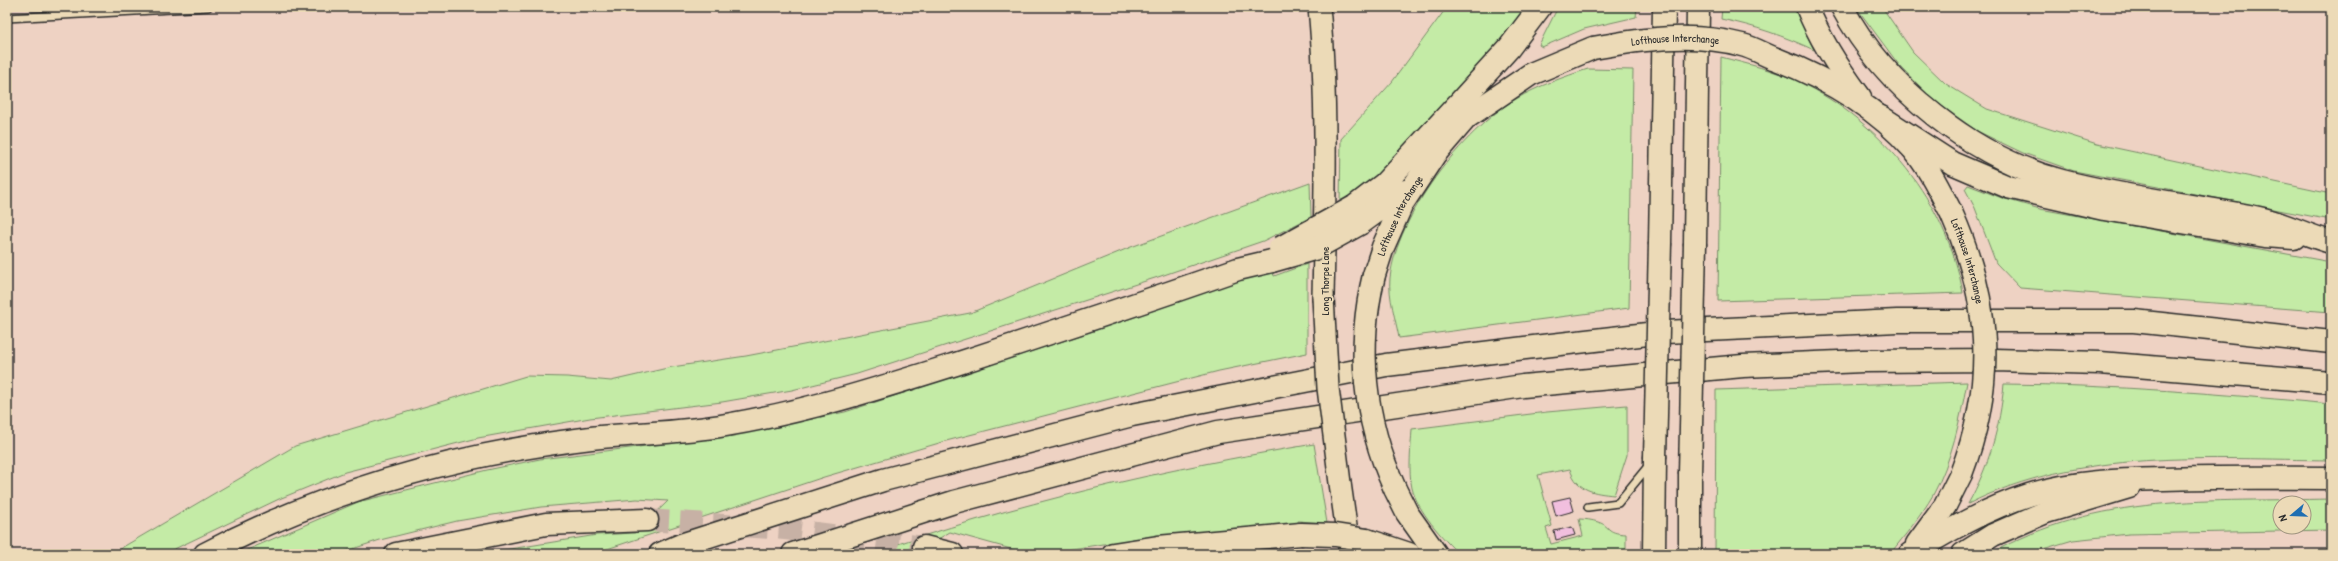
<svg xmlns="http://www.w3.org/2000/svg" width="2338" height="561" font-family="'Patrick Hand',sans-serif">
<rect width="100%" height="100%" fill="#eed2c3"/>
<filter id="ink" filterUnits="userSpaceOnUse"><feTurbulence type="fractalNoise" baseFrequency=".025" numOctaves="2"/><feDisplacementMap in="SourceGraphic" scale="8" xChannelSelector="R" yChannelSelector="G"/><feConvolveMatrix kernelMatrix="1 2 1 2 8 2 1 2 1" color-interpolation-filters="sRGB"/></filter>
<g filter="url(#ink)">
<path fill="#c4eba6" stroke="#788b68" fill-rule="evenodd" d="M1447,7h78l-23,38 -124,134 -38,23 1,-63 51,-57z
M1558,7h79l-1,10 -52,12 -42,18 -3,-2z
M1722,7h72l20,43c-30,-14 -59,-24 -93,-31z
M1856,7h26l31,45 33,32 41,25 110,35 234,50v26l-257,-49 -51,-18 -46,-22 -45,-32 -33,-34z
M1721,57c26,7 54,13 78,25 83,40 148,120 164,211l-245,8z
M1588,69l45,1 -4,238 -230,30c-3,-18 -11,-41 -9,-60 7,-62 72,-147 126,-179 22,-13 47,-22 72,-30z
M1310,182l1,35 -48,24 -105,36 -301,97 -65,16 -70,12 -132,16 -112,20 -133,34 -66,27 -115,55h-53l184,-108 231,-70 41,1 44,4 61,-14 74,-11 224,-43 161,-66z
M1968,185l34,13 38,11 291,53v50l-311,-24 -24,-25 -21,-55 -10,-19z
M1307,264v89l-88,18 -273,70 -122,36 -232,77h-113l118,-19 38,-2 33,-32 -31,-2 -96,8 -84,14 -77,19 -43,14h-99l120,-52 129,-32 53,-11 188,-23 117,-24 258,-84 169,-59 2,7z
M1967,382c-7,38 -15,78 -34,113 -12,21 -28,40 -43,59h-175l1,-164z
M2004,384c109,1 218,10 327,20v56c-121,-1 -252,-12 -363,44 21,-38 32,-77 36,-120z
M1627,405v50l-13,40c-20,-2 -37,-4 -44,-26l-32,6 14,51 -6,2 5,16 32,-8 -4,-17c6,0 13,1 19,3 13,4 7,11 28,12v20h-167c-16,-15 -42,-44 -47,-66 -4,-18 -1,-40 0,-59l135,-17z
M1314,444l13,79 -29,-2v5l-156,12 -102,16h-11l-79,-22 -38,22h-44c146,-50 295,-85 446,-110z
M2331,499v31l-202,4 -56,6 -47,14h-36c109,-62 221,-52 341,-55zM2280,503h24v24h-24z"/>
<path fill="#f1bfde" stroke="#2b2b2b" d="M1570,497l4,14 -18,5 -4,-15z
M1572,527l3,8 -19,5 -2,-9z"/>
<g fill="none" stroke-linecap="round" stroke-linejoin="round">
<path stroke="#c7b1a5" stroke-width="22" stroke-dasharray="22 11" stroke-linecap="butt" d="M647,520l138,9 139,18"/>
<g stroke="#2b2b2b" stroke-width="10">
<path id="lane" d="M7,18l201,-11
M1588,507l30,-4 32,-39"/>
</g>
<g stroke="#2b2b2b" stroke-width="24">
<path id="secondary" d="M1319,7c9,97 6,193 4,290
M1340,483l10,71"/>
</g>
<g stroke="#2b2b2b" stroke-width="25">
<g id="highway">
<path d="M1807,7c13,33 32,62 53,90"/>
<path d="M1842,7c43,81 132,151 220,174 65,17 132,24 197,37 25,5 48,18 72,24"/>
<path d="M1776,59c52,20 100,48 137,90 16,19 27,42 38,63"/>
<path d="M1881,117l71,46 56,24 96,22 161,27 29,2"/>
<path d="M1354,207l30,-23 76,-82 49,-54 31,-41"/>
<path d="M1361,223l44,-32"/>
<path d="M1660,243l4,-236"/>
<path d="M1695,243l3,-236"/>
<path id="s1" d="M1374,275l9,-28 19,-43 33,-50 31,-36 65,-44 62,-26"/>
<path d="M1395,489l12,24 29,41"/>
<path d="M1367,540l42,14"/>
<path d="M1917,544l28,-38 16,-32"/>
<path d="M924,547l28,7"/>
<path d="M205,554c120,-63 252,-100 386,-116 45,-5 91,-5 135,-13 79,-13 154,-37 230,-61 94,-31 188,-62 282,-95l34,-8"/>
<path d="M396,554l150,-30 101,-4"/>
<path d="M660,554l21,-9 202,-65 249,-65 254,-50 139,-17 140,-16 232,-11h237l197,21"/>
<path d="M793,554l161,-52 264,-70 305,-46 220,-20 120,-5 132,-1 105,3 231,19"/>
<path d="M1113,554l45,-7 143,-13"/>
<path d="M1654,554l1,-96"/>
<path d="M1690,554v-80"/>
<path d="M1910,554c38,-23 77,-46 119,-59 44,-14 90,-15 135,-16 56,-2 111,-1 167,-1"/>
<path d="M1963,554l30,-19 53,-23 83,-25"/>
</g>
</g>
<use href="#lane" stroke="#ecdab7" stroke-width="7"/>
<use href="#secondary" stroke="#ecdab7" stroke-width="21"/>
<use href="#highway" stroke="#ecdab7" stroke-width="22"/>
<g stroke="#2b2b2b" stroke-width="24" stroke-linecap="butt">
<path id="secondary-bridge" d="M1323,297l5,91 12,95"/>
</g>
<g stroke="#2b2b2b" stroke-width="25" stroke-linecap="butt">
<g id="highway-bridge">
<path id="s2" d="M1593,48c49,-9 99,-16 149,-3 12,3 23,10 34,14"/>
<path id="s3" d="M1951,212c40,89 45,171 10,262"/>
<path d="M1280,248l74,-41"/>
<path d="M1272,261l42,-12 47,-26"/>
<path d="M1374,275c-18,74 -10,145 21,214"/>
<path d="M1655,458l5,-215"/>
<path d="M1690,474l5,-231"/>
<path d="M1301,534l34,1 32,5"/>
</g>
</g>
<use href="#secondary-bridge" stroke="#ecdab7" stroke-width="21"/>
<use href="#highway-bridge" stroke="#ecdab7" stroke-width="22"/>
</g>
</g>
<g text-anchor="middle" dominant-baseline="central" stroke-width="3.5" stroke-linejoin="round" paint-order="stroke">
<g font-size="11" fill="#2b2b2b" stroke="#ecdab7">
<text stroke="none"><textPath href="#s2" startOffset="83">Lofthouse Interchange</textPath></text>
<text stroke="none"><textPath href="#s1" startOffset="65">Lofthouse Interchange</textPath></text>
<text stroke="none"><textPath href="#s3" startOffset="52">Lofthouse Interchange</textPath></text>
<text transform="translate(1325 281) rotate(-90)">Long Thorpe Lane</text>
</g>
</g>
<rect width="2338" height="561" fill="none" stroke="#ecdab7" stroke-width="24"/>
<rect x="12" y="12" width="2314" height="537" fill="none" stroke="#2b2b2b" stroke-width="1.5" filter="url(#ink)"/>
<g transform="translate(2292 515) rotate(251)"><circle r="19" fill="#ecdab7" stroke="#9f947f"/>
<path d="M0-3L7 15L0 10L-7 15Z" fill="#1f6fb2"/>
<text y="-6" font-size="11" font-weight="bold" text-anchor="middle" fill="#2b2b2b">N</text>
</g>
</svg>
